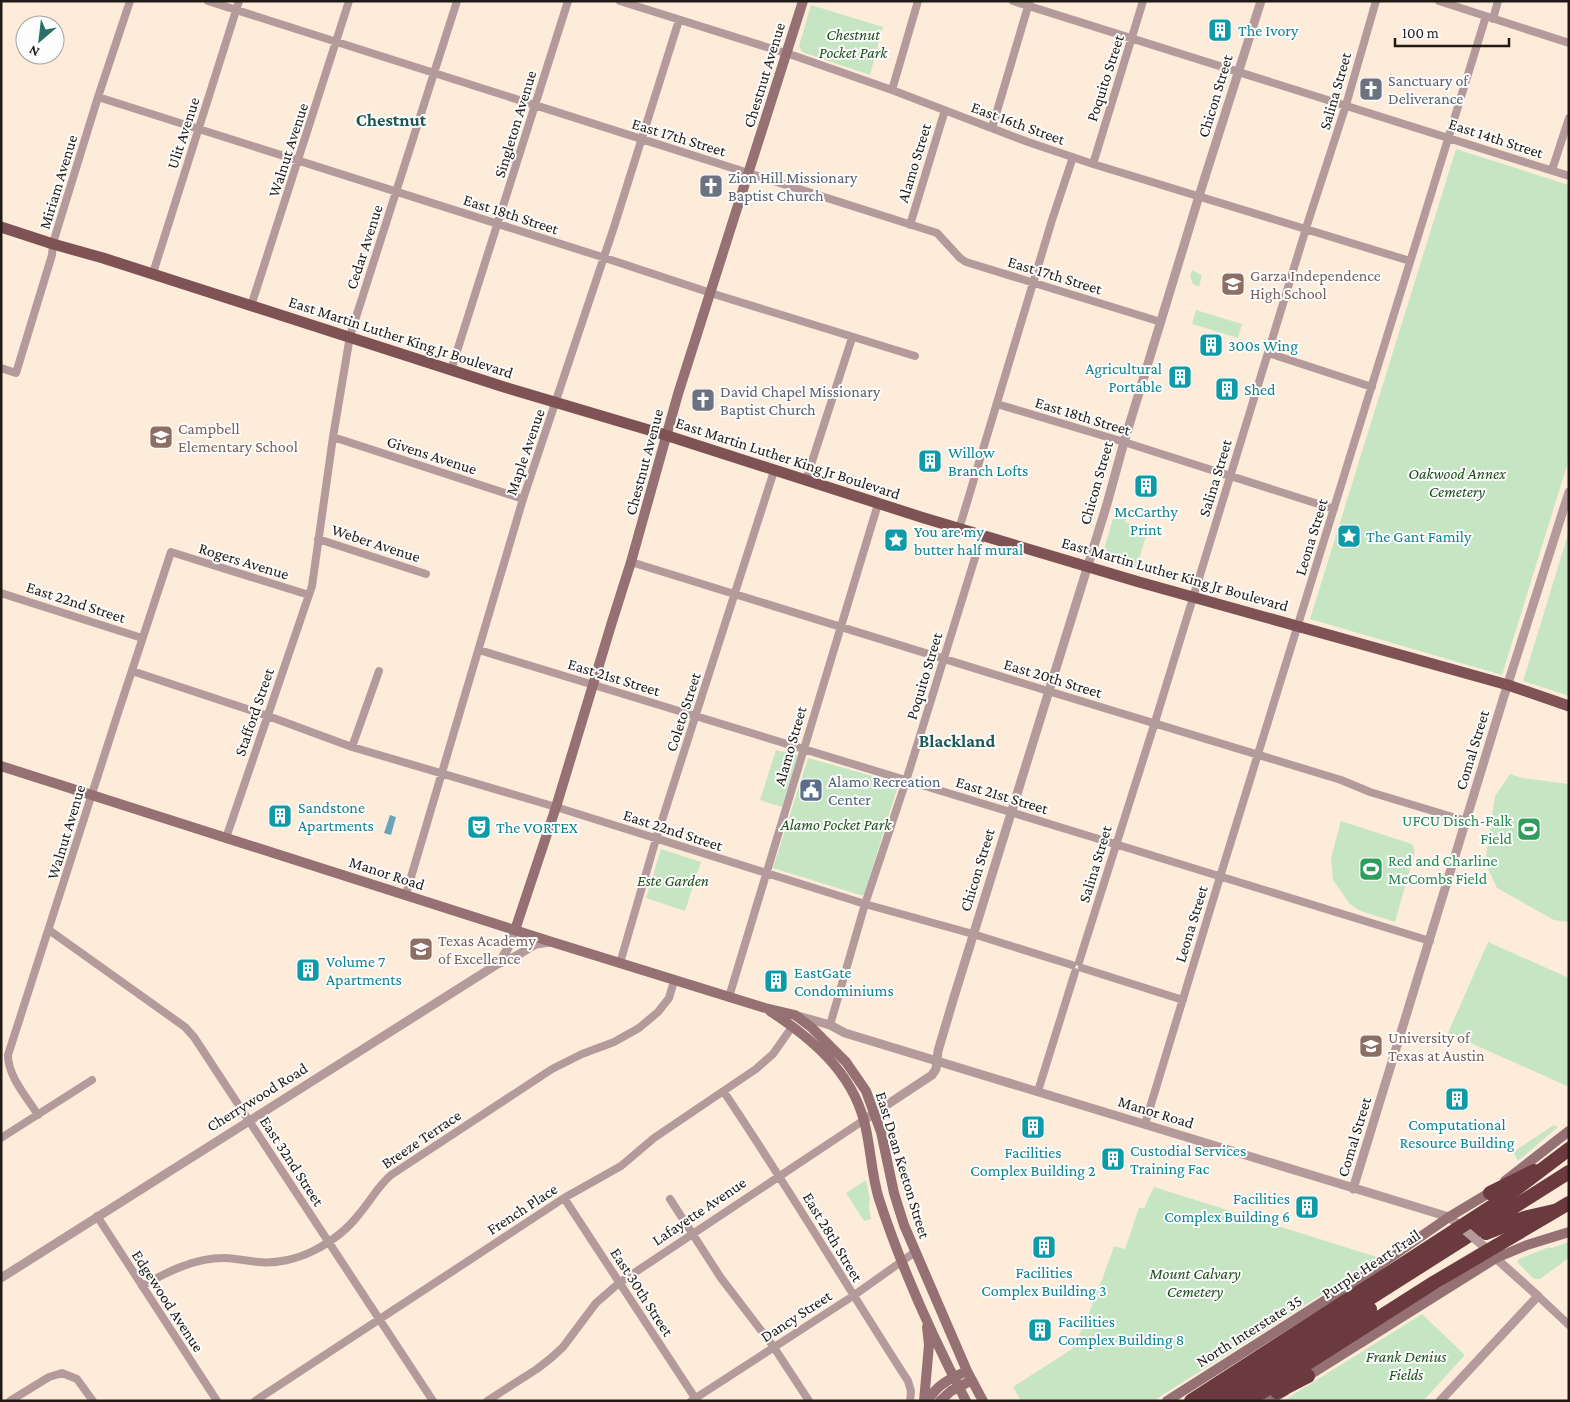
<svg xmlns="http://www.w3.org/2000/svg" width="1570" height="1402" font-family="'Crimson Pro',serif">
<rect width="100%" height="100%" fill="#feecda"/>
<path fill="#c6e6c3" d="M811,5l72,22 -13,48 -68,-23 -3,-6z
M1456,149l113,36v274l-67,216 -192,-56z
M1192,270l10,5 -3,12 -6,-3 -3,-8z
M1196,310l46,14 -4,14 -46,-14z
M1116,509l11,4 -2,9 23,7 -12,40 -35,-10z
M1569,531v165l-46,-15z
M776,750l22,5 -16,52 -22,-7z
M808,758l86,24 4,4 -34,109h-4l-87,-27z
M1510,774l12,4 47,6v138l-15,-2 -57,-32 -12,-26 10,-66z
M1341,821l71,23 3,7 -20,71 -37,-12 -9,-7 -16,-23 -2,-22z
M661,849l40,13 -16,49 -39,-13z
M1488,942l81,36v104l-2,4 -119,-53z
M1554,1125l4,2 -40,34 -5,-9z
M866,1180l4,18 -1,9 2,12 -7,2 -18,-28z
M1154,1187l226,71 -227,143h-132l-8,-14 59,-38 14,-28 7,-18 -1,-4 10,-19 12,-34 11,3 14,-41h5z
M1569,1242v16l-29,21h-6l-17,-17 2,-3 30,-12 2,1z
M1422,1314l43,41 -42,46h-140z"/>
<path fill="#69a4ba" d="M390,815l6,2 -5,18 -7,-2z"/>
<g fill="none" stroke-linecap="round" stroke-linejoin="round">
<path stroke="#b49a9b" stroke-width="8" d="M208,1l729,232 23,25 6,4 195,60
M620,1l175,55 97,34 136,52 65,22 317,97
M1013,1l556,175
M1439,1l130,42
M1493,19l5,-18
M892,90l26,-89
M98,97l501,159 118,39 198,61
M992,128l37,-125
M1093,164l50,-163
M1552,170l17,-52
M910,225l35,-115
M153,273l86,-272
M251,306l98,-305
M1268,353l104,34
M1,368l15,5 36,-118 1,-11 4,-14 41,-133 32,-96
M451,370l117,-369
M997,404l127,38 210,67
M333,437l190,62
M806,480l46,-142
M959,529l93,-309 21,-63
M318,539l108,35
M631,562l417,129 293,89 29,12 96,29
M1,593l141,45
M479,650l636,194 315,97
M132,671l136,45 84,31 204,60 309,97 108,30 99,31
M352,747l27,-76
M226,838l86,-252 21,-149 17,-101 107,-335
M406,894l117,-395 91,-272 65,-207
M49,930l136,97 9,10 239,364
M1079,962l76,-240 153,-500 38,-117 30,-104
M620,963l36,-124 118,-368
M1082,968l101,32
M729,997l149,-493
M830,1025l35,-121 41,-123 76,-246
M1038,1091l37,-119
M724,1092c64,95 122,193 184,289l3,10 -1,10
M38,1115c-11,-18 -30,-38 -30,-60l109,-339 54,-164 138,43
M1145,1124l75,-247 266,-861
M1,1138l91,-58
M564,1198l133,203
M670,1199l51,79 52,68 36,55
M97,1216l120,185
M142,1286c25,-14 52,-28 82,-28 11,0 22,3 34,4 18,2 39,-3 55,-11 18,-9 35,-22 47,-38 11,-13 18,-27 31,-38l161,-106 30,-15 32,-12 25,-14 19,-16 11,-14 5,-17
M1538,1296l31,29
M10,1401l39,-24 13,-4 15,6 16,22
M255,1401l309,-203 57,-32 33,-28 102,-69 17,-15 19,-27
M487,1401l50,-32 14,-11 12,-11 33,-44 23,-20 245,-163
M691,1401l162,-105 62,-44"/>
<path stroke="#b49a9b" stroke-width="9" d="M498,964l18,-8 20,-12 14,-2
M798,1016l32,9 15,8 604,184 10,8
M864,1120l68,-45 4,-6 2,-18 16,-54 153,-493 17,-62 75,-246 62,-195
M1353,1189l151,-493 65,-204
M1,1278l495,-313c10,-10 14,-21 19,-35
M1440,1401l98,-105 -47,-42"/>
<path stroke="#967173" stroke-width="10" d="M1,766l551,176 213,66 30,7 16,12 35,35 20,29 15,41 13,61 10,32 63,146 16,30
M515,930l41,-123 56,-185 19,-60 47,-168 125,-393
M770,1011c41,27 81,60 94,110 7,25 7,53 15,78 22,67 54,139 87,202
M1505,1181l64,-50
M1303,1379l193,-121 31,-13 42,-13
M924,1401l5,-56 -2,-18
M928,1401c8,-16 23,-23 39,-30
M940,1401l11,-10 21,-11
M1167,1401l201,-128 81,-56 45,-27
M1268,1401l17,-10"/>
<path stroke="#7f5356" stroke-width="11" d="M1,227l52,17 50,14 401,129 155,46 265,85 215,64 369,103 61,21"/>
<path stroke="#6b3a3f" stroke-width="14" d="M1490,1193l44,-22
M1486,1233l38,-15 30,-7
M1277,1392l31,-16
M1208,1401l361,-229
M1227,1401l143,-92
M1248,1401l187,-119 44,-26"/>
<path stroke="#b49a9b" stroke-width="9" d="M1459,1225l29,25"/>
<path stroke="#6b3a3f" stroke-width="14" d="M1479,1256l90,-53
M1191,1401l308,-199 70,-53"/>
</g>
<defs>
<g id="building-square" transform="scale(1.25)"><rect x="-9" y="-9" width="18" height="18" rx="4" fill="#0f9aa8" stroke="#fdfdfd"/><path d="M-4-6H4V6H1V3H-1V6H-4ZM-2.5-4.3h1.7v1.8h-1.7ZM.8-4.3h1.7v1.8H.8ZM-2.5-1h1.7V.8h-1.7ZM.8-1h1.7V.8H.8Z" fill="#fff"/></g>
<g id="church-square" transform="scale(1.25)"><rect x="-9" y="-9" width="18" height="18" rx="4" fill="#6b7280" stroke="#fdfdfd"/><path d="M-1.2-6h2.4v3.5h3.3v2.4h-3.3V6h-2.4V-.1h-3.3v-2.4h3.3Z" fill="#fff"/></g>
<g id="school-square" transform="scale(1.25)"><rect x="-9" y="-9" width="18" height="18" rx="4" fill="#8d6e63" stroke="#fdfdfd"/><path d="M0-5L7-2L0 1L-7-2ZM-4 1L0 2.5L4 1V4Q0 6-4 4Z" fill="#fff"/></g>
<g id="sight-square" transform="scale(1.25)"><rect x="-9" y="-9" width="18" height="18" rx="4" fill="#0f9aa8" stroke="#fdfdfd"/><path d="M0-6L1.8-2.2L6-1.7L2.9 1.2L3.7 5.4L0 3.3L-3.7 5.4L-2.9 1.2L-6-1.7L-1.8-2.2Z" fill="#fff"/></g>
<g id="civic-square" transform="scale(1.25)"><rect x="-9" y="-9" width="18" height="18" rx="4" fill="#5c6f8a" stroke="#fdfdfd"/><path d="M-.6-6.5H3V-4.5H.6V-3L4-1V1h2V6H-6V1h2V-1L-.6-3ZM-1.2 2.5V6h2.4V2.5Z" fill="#fff"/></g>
<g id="theatre-square" transform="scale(1.25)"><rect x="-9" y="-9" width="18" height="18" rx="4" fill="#0f9aa8" stroke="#fdfdfd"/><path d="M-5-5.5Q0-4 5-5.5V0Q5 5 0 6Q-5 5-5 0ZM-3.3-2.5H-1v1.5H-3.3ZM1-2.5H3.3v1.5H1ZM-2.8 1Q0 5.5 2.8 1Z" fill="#fff"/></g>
<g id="stadium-square" transform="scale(1.25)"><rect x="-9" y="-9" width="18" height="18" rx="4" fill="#2e9e5b" stroke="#fdfdfd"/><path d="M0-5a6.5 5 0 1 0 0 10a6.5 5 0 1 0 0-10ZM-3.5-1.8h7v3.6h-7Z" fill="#fff"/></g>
<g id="university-square" transform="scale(1.25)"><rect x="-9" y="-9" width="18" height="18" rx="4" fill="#8d6e63" stroke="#fdfdfd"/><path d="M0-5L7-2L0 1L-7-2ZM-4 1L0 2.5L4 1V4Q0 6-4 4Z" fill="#fff"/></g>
</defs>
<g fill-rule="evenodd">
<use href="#building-square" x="1220" y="30"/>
<use href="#church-square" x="1371" y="89"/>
<use href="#church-square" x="711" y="186"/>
<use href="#school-square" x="1233" y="284"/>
<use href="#building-square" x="1211" y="345"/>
<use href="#building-square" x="1180" y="377"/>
<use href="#building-square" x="1227" y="389"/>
<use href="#church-square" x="703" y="400"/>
<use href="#school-square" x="161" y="437"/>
<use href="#building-square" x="930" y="461"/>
<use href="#building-square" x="1146" y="486"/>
<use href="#sight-square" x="1349" y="536"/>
<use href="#sight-square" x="896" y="540"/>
<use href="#civic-square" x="811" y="790"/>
<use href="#building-square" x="280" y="816"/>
<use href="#theatre-square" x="479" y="827"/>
<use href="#stadium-square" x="1529" y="829"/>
<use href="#stadium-square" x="1371" y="869"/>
<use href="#school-square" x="421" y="949"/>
<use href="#building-square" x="308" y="970"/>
<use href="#building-square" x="776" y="981"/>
<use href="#university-square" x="1371" y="1046"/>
<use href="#building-square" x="1457" y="1099"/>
<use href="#building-square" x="1033" y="1127"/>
<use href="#building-square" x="1113" y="1159"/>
<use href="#building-square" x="1307" y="1207"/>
<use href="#building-square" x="1044" y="1247"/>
<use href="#building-square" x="1040" y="1330"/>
</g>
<g text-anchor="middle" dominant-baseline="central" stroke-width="4" stroke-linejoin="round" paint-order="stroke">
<g font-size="16" fill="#0d838f" stroke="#fdfdfd" text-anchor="start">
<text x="1238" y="30">The Ivory</text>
<text x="1228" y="345">300s Wing</text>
<text x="1162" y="368" text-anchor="end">Agricultural<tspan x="1162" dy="18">Portable</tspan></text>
<text x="1244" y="389">Shed</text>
<text x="948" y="452">Willow<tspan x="948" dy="18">Branch Lofts</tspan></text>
<text x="1146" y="511" text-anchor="middle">McCarthy<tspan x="1146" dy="18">Print</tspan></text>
<text x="914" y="531">You are my<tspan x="914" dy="18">butter half mural</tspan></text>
<text x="1366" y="536">The Gant Family</text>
<text x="298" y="807">Sandstone<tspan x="298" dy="18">Apartments</tspan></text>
<text x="496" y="827">The VORTEX</text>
<text x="326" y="961">Volume 7<tspan x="326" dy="18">Apartments</tspan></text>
<text x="794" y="972">EastGate<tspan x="794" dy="18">Condominiums</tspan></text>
<text x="1457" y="1124" text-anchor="middle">Computational<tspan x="1457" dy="18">Resource Building</tspan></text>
<text x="1130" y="1150">Custodial Services<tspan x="1130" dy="18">Training Fac</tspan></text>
<text x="1033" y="1152" text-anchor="middle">Facilities<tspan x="1033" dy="18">Complex Building 2</tspan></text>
<text x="1290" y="1198" text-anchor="end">Facilities<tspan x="1290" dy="18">Complex Building 6</tspan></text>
<text x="1044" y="1272" text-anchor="middle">Facilities<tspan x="1044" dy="18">Complex Building 3</tspan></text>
<text x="1058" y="1321">Facilities<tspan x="1058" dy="18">Complex Building 8</tspan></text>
</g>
<g font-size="16" font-style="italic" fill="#1c4f1a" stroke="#fdfdfd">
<text x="853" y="34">Chestnut<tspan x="853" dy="18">Pocket Park</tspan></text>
<text x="1457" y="473">Oakwood Annex<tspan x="1457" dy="18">Cemetery</tspan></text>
<text x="836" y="824">Alamo Pocket Park</text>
<text x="673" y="880">Este Garden</text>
<text x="1195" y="1273">Mount Calvary<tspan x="1195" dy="18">Cemetery</tspan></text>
<text x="1406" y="1356">Frank Denius<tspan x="1406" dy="18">Fields</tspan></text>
</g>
<g font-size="16" fill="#211b15" stroke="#fdfdfd">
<text transform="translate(764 75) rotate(-73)">Chestnut Avenue</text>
<text transform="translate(1105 78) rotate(-72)">Poquito Street</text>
<text transform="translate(1335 91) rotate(-74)">Salina Street</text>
<text transform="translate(1215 96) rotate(-73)">Chicon Street</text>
<text transform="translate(1018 123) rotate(20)">East 16th Street</text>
<text transform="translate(515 124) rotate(-73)">Singleton Avenue</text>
<text transform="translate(183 133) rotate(-72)">Ulit Avenue</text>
<text transform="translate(679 137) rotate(17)">East 17th Street</text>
<text transform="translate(1496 138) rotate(18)">East 14th Street</text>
<text transform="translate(288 150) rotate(-72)">Walnut Avenue</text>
<text transform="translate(914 163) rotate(-73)">Alamo Street</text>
<text transform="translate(58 182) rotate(-73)">Miriam Avenue</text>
<text transform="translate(511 214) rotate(18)">East 18th Street</text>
<text transform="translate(364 247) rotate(-72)">Cedar Avenue</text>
<text transform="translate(1055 275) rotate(17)">East 17th Street</text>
<text transform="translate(401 337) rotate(18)">East Martin Luther King Jr Boulevard</text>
<text transform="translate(1083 416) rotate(17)">East 18th Street</text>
<text transform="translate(525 452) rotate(-71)">Maple Avenue</text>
<text transform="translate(432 455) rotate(18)">Givens Avenue</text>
<text transform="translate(788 458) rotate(18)">East Martin Luther King Jr Boulevard</text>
<text transform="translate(644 462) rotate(-75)">Chestnut Avenue</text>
<text transform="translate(1215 478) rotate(-73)">Salina Street</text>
<text transform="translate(1096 483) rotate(-74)">Chicon Street</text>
<text transform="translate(1311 537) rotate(-73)">Leona Street</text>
<text transform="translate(376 543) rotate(18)">Weber Avenue</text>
<text transform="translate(244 561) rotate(17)">Rogers Avenue</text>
<text transform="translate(1175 574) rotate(16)">East Martin Luther King Jr Boulevard</text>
<text transform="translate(76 602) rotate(18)">East 22nd Street</text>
<text transform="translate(924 676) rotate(-73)">Poquito Street</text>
<text transform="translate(614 677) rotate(17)">East 21st Street</text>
<text transform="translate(1053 678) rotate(17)">East 20th Street</text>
<text transform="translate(254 712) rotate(-71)">Stafford Street</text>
<text transform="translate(683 712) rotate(-72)">Coleto Street</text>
<text transform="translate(790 746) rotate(-74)">Alamo Street</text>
<text transform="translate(1472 750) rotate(-73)">Comal Street</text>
<text transform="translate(1002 795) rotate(17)">East 21st Street</text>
<text transform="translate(673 830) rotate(18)">East 22nd Street</text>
<text transform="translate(66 832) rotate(-73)">Walnut Avenue</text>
<text transform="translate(1095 864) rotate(-73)">Salina Street</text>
<text transform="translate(977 870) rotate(-73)">Chicon Street</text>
<text transform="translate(387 873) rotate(18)">Manor Road</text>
<text transform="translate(1191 924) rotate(-73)">Leona Street</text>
<text transform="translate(257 1097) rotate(-32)">Cherrywood Road</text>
<text transform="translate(1156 1112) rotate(17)">Manor Road</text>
<text transform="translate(1354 1137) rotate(-73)">Comal Street</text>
<text transform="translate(421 1139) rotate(-34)">Breeze Terrace</text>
<text transform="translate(292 1161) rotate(57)">East 32nd Street</text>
<text transform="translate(903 1165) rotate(73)">East Dean Keeton Street</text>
<text transform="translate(522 1209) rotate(-33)">French Place</text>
<text transform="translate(699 1211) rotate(-34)">Lafayette Avenue</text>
<text transform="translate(833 1237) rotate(59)">East 28th Street</text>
<text transform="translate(1371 1264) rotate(-33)">Purple Heart Trail</text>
<text transform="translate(642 1292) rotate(57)">East 30th Street</text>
<text transform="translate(168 1301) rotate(57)">Edgewood Avenue</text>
<text transform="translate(796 1316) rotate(-33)">Dancy Street</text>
<text transform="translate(1249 1331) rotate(-32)">North Interstate 35</text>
</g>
<g font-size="16" fill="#5b616d" stroke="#fdfdfd" text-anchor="start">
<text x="1388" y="80">Sanctuary of<tspan x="1388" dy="18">Deliverance</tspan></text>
<text x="728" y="177">Zion Hill Missionary<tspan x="728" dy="18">Baptist Church</tspan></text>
<text x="720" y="391">David Chapel Missionary<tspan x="720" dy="18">Baptist Church</tspan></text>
</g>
<g font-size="16" fill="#785e54" stroke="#fdfdfd" text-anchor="start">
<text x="1250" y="275">Garza Independence<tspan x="1250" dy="18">High School</tspan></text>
<text x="178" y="428">Campbell<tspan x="178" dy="18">Elementary School</tspan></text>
<text x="438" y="940">Texas Academy<tspan x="438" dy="18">of Excellence</tspan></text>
<text x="1388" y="1037">University of<tspan x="1388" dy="18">Texas at Austin</tspan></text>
</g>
<g font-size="16" fill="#4e5e75" stroke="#fdfdfd" text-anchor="start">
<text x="828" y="781">Alamo Recreation<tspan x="828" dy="18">Center</tspan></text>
</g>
<g font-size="16" fill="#27864d" stroke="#fdfdfd" text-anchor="end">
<text x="1512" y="820">UFCU Disch-Falk<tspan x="1512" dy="18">Field</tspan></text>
<text x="1388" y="860" text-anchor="start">Red and Charline<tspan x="1388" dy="18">McCombs Field</tspan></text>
</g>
<g font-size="18" font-weight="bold" fill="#1e5853" stroke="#fdfdfd">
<text x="391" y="120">Chestnut</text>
<text x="957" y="741">Blackland</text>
</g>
</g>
<rect width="1570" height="1402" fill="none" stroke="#211b15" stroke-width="5"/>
<g transform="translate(40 40) rotate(208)"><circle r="24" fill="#fdfdfd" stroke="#a5a3a0"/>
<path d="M0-4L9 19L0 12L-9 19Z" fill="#28716b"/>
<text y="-8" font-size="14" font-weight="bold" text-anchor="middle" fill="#211b15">N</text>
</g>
<path d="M1395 38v8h114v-8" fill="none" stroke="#211b15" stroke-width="2.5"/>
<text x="1402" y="38" font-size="15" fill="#211b15" stroke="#fdfdfd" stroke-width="4" paint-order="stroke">100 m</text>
</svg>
